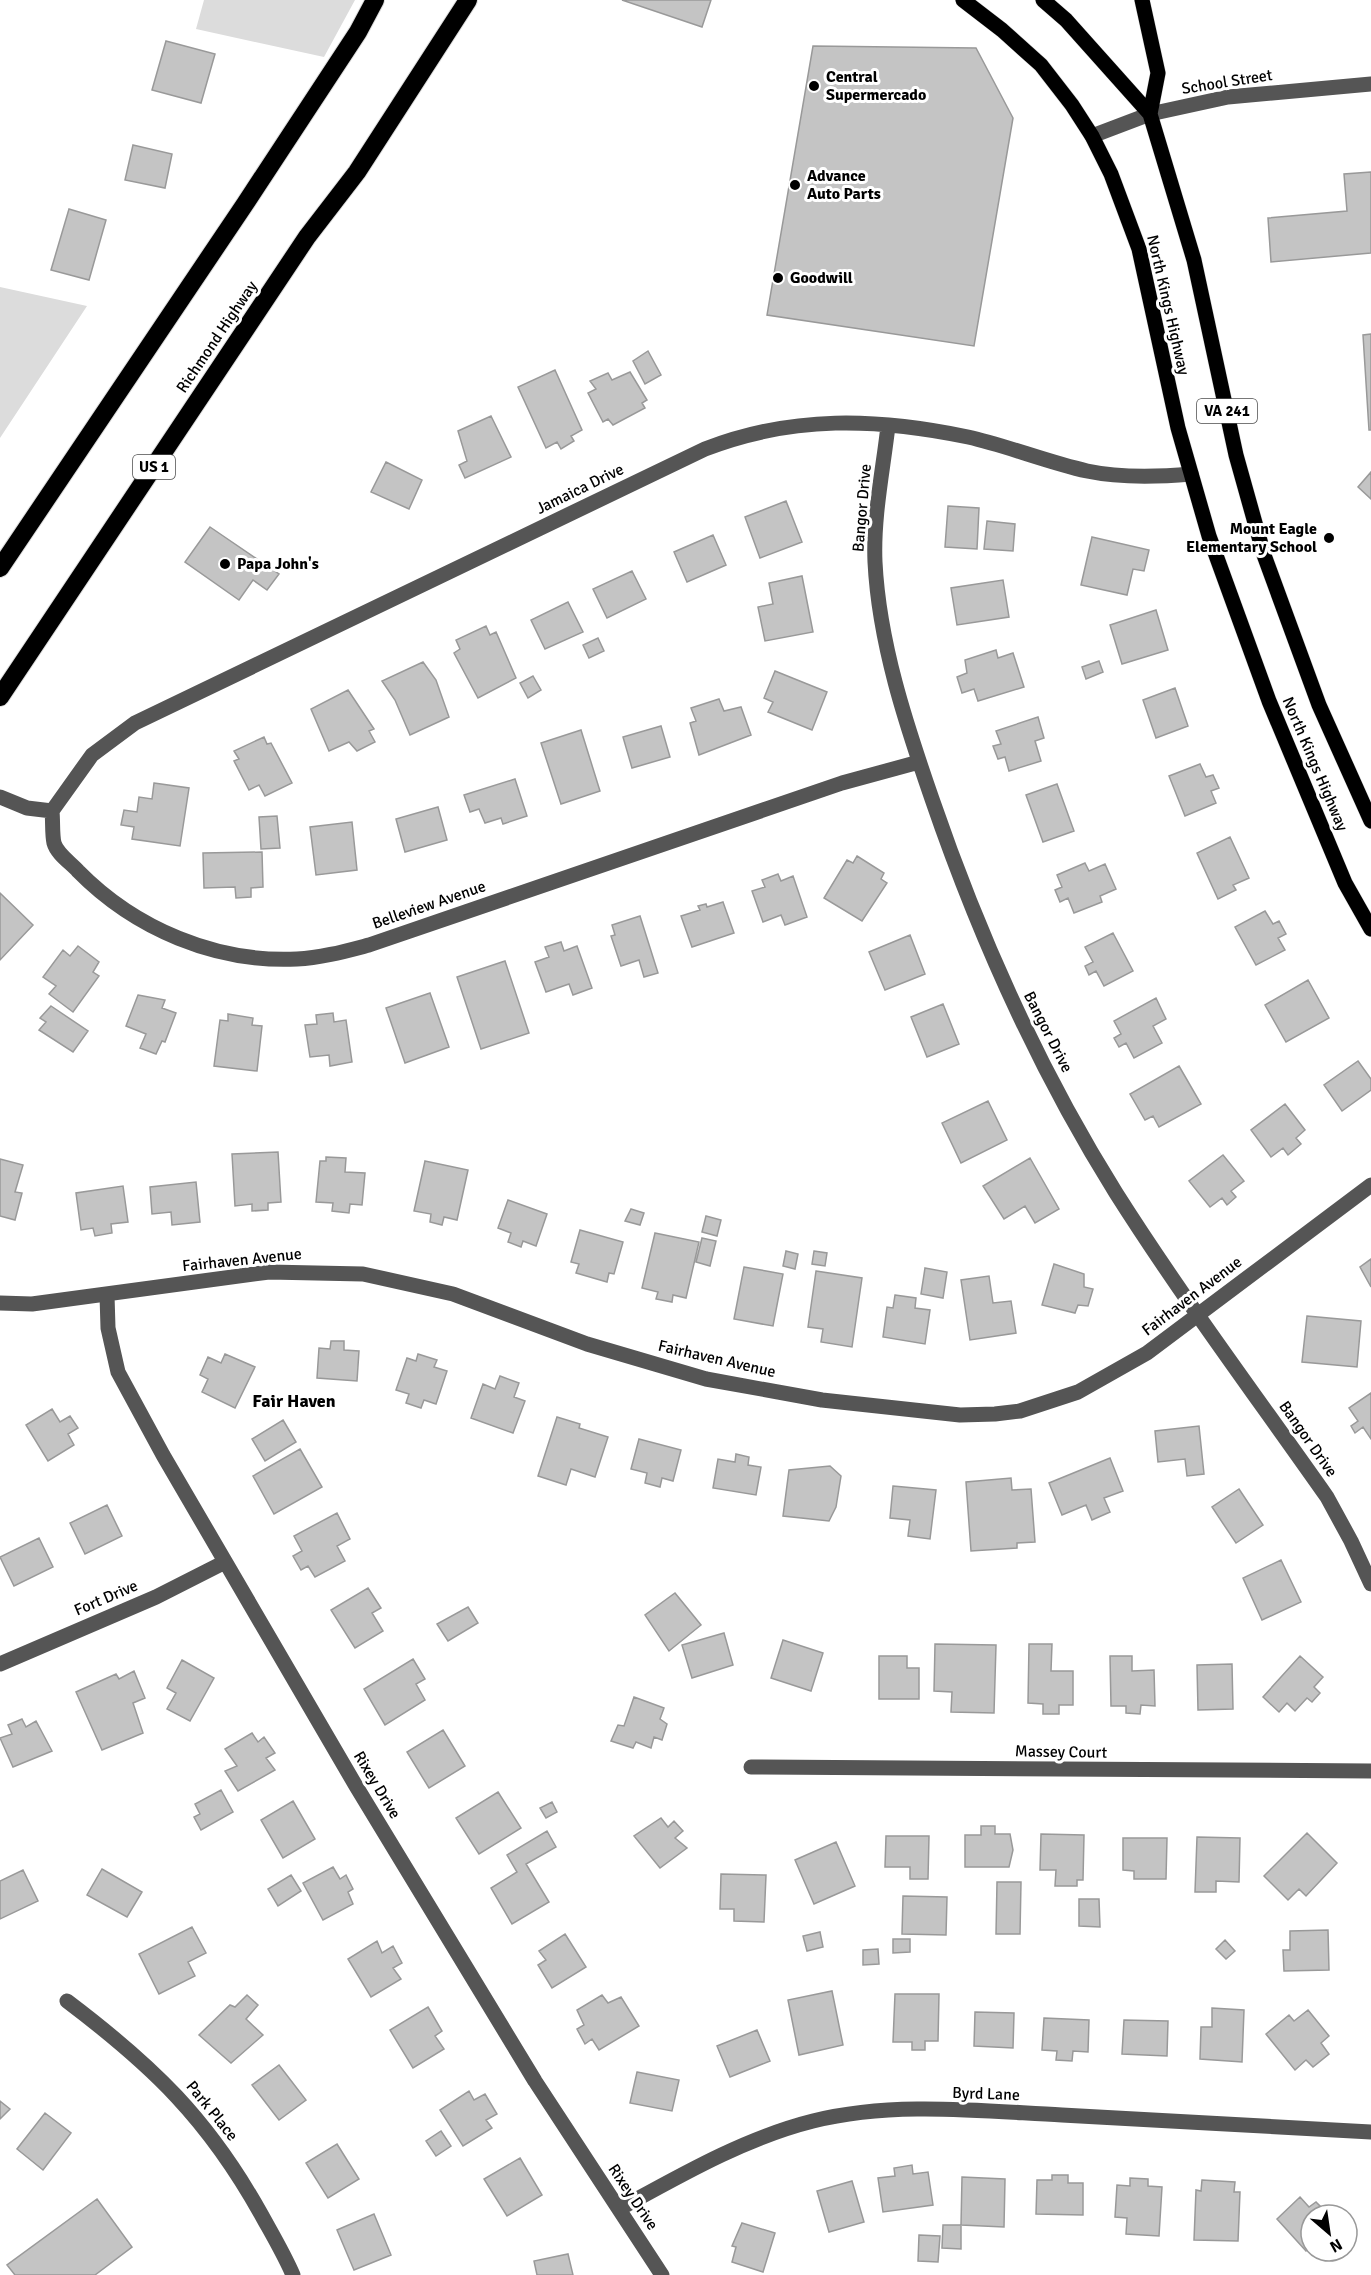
<svg xmlns="http://www.w3.org/2000/svg" width="1371" height="2275" font-family="Signika,sans-serif">
<rect width="100%" height="100%" fill="#fff"/>
<path fill="#dcdcdc" d="M204,0h151l-31,57 -128,-28z
M0,287l87,19 -87,132z"/>
<path fill="#c4c4c4" stroke="#999" stroke-width="1.5" d="M622,0h89l-9,27z
M166,41l49,13 -14,49 -49,-13z
M813,46l163,2 37,70 -39,228 -207,-31z
M133,145l39,9 -7,34 -40,-8z
M1371,172v81l-100,9 -3,-44 79,-7 -3,-37z
M69,209l37,11 -17,60 -38,-10z
M1371,334v96h-2l-6,-95z
M648,351l13,24 -16,9 -12,-23z
M555,370l27,60 -11,6 3,5 -13,8 -4,-7 -11,6 -28,-61z
M630,372l17,28 -5,3 3,5 -32,17 -5,-6 -5,3 -15,-29 8,-4 -6,-8 18,-8 4,7z
M491,416l20,41 -46,21 -6,-13 8,-4 -9,-30z
M386,462l36,18 -13,29 -38,-17z
M1371,472v27l-13,-12z
M786,501l16,41 -42,16 -15,-41z
M948,506l31,2 -2,41 -32,-2z
M987,521l28,3 -2,27 -29,-2z
M210,527l69,47 -12,16 -14,-10 -14,20 -54,-38z
M713,535l13,30 -39,17 -13,-30z
M1092,537l57,13 -5,21 -11,-2 -6,26 -46,-10z
M632,571l14,28 -39,19 -14,-29z
M802,576l11,56 -48,9 -7,-34 15,-3 -4,-21z
M1003,580l6,37 -52,8 -6,-37z
M568,602l15,30 -38,17 -14,-29z
M1156,610l12,40 -46,14 -12,-39z
M486,626l4,9 6,-3 20,46 -38,20 -24,-45 6,-4 -4,-9z
M598,638l6,13 -15,7 -6,-13z
M996,650l2,8 15,-5 11,34 -46,14 -4,-12 -12,4 -5,-16 10,-4 -2,-13z
M1099,661l4,11 -17,7 -4,-12z
M423,662l13,18 13,37 -39,18 -15,-35 -13,-19z
M775,671l52,21 -15,38 -44,-18 5,-10 -9,-4z
M533,676l8,14 -13,8 -8,-15z
M1175,688l13,38 -32,12 -13,-38z
M348,690l26,39 -5,2 6,11 -18,9 -8,-9 -20,9 -18,-42z
M719,699l5,12 17,-4 10,28 -52,20 -9,-32 6,-2 -5,-13z
M1038,717l6,21 -9,3 6,20 -32,10 -4,-14 -7,2 -5,-13 8,-2 -5,-13z
M661,726l9,31 -38,11 -9,-31z
M581,730l19,61 -39,13 -20,-61z
M264,737l3,7 4,-1 21,40 -27,13 -6,-11 -10,5 -15,-29 5,-2 -5,-8z
M1200,764l6,13 7,-2 6,13 -8,3 5,12 -31,13 -16,-40z
M515,779l12,37 -24,8 -2,-6 -16,5 -6,-14 -9,3 -6,-17z
M154,783l35,5 -9,58 -48,-7 2,-12 -13,-2 3,-15 13,2 2,-15 13,2z
M1057,784l17,47 -31,11 -17,-47z
M438,807l9,33 -42,12 -9,-33z
M277,816l3,32 -19,1 -2,-32z
M352,822l5,48 -41,5 -6,-48z
M1230,837l19,41 -16,7 3,5 -18,9 -21,-46z
M262,852l1,35 -12,1v9l-15,1 -1,-11 -31,1 -1,-35z
M857,856l27,17 -3,6 6,4 -25,38 -38,-23 23,-38 6,3z
M1085,863l4,8 16,-7 11,25 -16,7 2,6 -28,11 -6,-15 -8,4 -5,-12 7,-3 -5,-12z
M778,874l3,7 12,-5 14,41 -22,8 -4,-10 -18,7 -11,-31 13,-4 -3,-7z
M0,893l33,32 -33,35z
M723,902l11,31 -42,14 -11,-31 19,-6 -2,-4 8,-2 1,3z
M1265,911l8,13 6,-3 7,13 -8,4 7,12 -29,15 -21,-38z
M640,916l18,57 -14,4 -5,-17 -18,6 -10,-30 4,-1 -3,-10z
M1113,933l20,38 -29,15 -8,-15 -7,4 -4,-9 8,-4 -8,-15z
M910,935l15,39 -40,16 -16,-38z
M561,942l3,9 13,-5 15,42 -19,7 -4,-11 -23,8 -11,-30 14,-5 -4,-10z
M78,946l21,16 -6,10 6,4 -26,36 -24,-18 7,-8 -13,-9 20,-27 7,6z
M505,961l24,72 -48,16 -24,-72z
M1308,980l21,38 -43,24 -21,-37z
M430,993l19,54 -44,16 -19,-55z
M138,995l27,5 -3,8 14,5 -11,29 -3,-1 -6,13 -16,-6 6,-14 -20,-8z
M1156,998l10,21 -13,7 9,17 -28,15 -8,-15 -7,4 -5,-9 7,-4 -7,-13z
M943,1004l16,40 -32,13 -16,-40z
M51,1006l37,25 -15,21 -34,-22 7,-8 -6,-4z
M333,1013l1,9 12,-2 6,42 -22,4 -1,-11 -19,2 -5,-32 12,-1 -1,-9z
M228,1014l25,4 -1,7 10,1 -5,45 -43,-5 6,-46 8,1z
M1358,1061l13,18v11l-29,21 -18,-26z
M1179,1066l22,38 -42,23 -6,-11 -8,4 -15,-26z
M988,1101l19,39 -46,23 -19,-40z
M1285,1104l20,26 -9,8 5,6 -13,11 -5,-7 -12,9 -20,-27z
M278,1152l3,50 -13,1v7l-16,1v-7l-17,2 -3,-52z
M1223,1155l21,26 -13,10 5,6 -9,8 -5,-7 -12,9 -21,-26z
M326,1157l20,1 -1,14 20,1 -3,32 -12,-1 -1,9 -17,-2 1,-8 -17,-1 4,-41h6z
M1030,1158l29,51 -24,14 -10,-17 -21,13 -21,-33z
M0,1159l23,6 -8,27 7,1 -7,27 -15,-4z
M425,1161l43,9 -11,50 -13,-3 -2,8 -12,-3 1,-8 -17,-3z
M196,1182l4,40 -28,3 -1,-13 -19,2 -2,-27z
M123,1186l5,36 -17,2 1,9 -17,3 -2,-8 -12,2 -5,-37z
M508,1200l39,14 -11,32 -13,-5 -2,6 -13,-5 3,-9 -13,-5z
M631,1209l13,4 -4,12 -15,-4z
M706,1216l15,4 -4,16 -15,-4z
M580,1230l43,12 -9,32 -5,-1 -2,9 -31,-9 3,-9 -8,-2z
M655,1233l44,9 -13,56 -13,-3 -1,7 -16,-3 2,-7 -16,-4z
M702,1238l14,3 -6,25 -14,-4z
M786,1251l12,3 -3,15 -12,-3z
M814,1251l13,2 -2,13 -13,-2z
M1371,1259v28l-11,-20z
M1054,1264l30,10v13l9,2 -5,17 -10,-1 -3,8 -33,-8z
M744,1267l39,7 -10,52 -39,-7z
M925,1268l22,4 -4,26 -22,-4z
M816,1271l46,7 -10,69 -31,-5 2,-13 -15,-2z
M989,1276l4,27 18,-2 5,32 -46,7 -9,-60z
M895,1295l21,3 -1,10 15,2 -5,34 -42,-7 4,-30 6,1z
M1307,1316l54,5 -4,46 -55,-5z
M331,1341h13v9l15,1 -2,30 -40,-3 2,-30 11,1z
M225,1354l30,13 -20,41 -33,-16 6,-13 -8,-4 8,-18 13,6z
M418,1354l19,6 -3,7 13,4 -11,33 -12,-4 -3,8 -15,-5 3,-9 -13,-4 11,-32 9,3z
M500,1376l19,7 -5,14 11,4 -12,32 -42,-15 12,-34 12,5z
M1371,1393v46l-8,-12 -8,6 -4,-7 7,-5 -9,-13z
M52,1409l8,13 10,-6 8,12 -10,6 6,11 -26,16 -22,-36z
M557,1417l23,7 -1,4 29,9 -13,40 -24,-8 -5,16 -28,-9z
M283,1420l13,22 -31,19 -13,-22z
M1199,1426l5,48 -17,2 -2,-17 -27,3 -3,-31z
M639,1439l42,11 -8,31 -11,-3 -2,9 -15,-4 2,-10 -16,-4z
M300,1449l22,38 -48,27 -21,-38z
M736,1454l13,3 -1,8 13,2 -5,28 -43,-7 5,-29 17,3z
M1110,1458l13,33 -19,7 6,14 -18,8 -6,-15 -24,10 -13,-32z
M830,1466l11,10 -5,31 -7,14 -46,-5 6,-46z
M1011,1478l1,12 19,-1 4,53 -18,1v5l-46,3 -5,-69z
M893,1486l43,4 -6,49 -22,-3 2,-16 -20,-2z
M1239,1489l24,36 -27,18 -24,-36z
M107,1505l15,31 -37,18 -15,-31z
M337,1513l13,26 -13,7 8,15 -30,16 -7,-11 -7,4 -8,-14 9,-5 -8,-15z
M39,1538l14,29 -39,19 -14,-29z
M1281,1560l20,42 -39,18 -19,-42z
M368,1588l13,20 -9,5 11,18 -28,17 -24,-38z
M675,1593l26,32 -32,26 -24,-36z
M468,1607l10,16 -30,18 -11,-17z
M724,1633l9,32 -41,13 -10,-33z
M783,1640l40,13 -12,38 -40,-13z
M935,1644l61,1 -2,68 -43,-1 1,-20 -18,-1z
M1029,1644h23l-1,27h22v34h-14v9h-16v-10l-15,-1z
M879,1656h28v12h12v31h-40z
M1110,1656h22v15l22,-1 1,36 -14,-1 -1,9 -14,-1v-7h-15z
M1300,1656l23,21 -9,10 6,6 -8,9 -5,-4 -12,13 -8,-8 -8,9 -16,-15z
M413,1659l12,20 -9,5 9,16 -40,25 -21,-36z
M182,1660l32,18 -24,43 -23,-12 9,-16 -9,-5z
M1232,1664l1,45 -35,1 -1,-45z
M134,1671l11,27 -12,5 10,30 -41,17 -26,-58 40,-18 3,5z
M634,1697l30,11 -4,11 7,5 -5,16 -8,-3 -3,11 -15,-6 -3,6 -22,-7 7,-16 6,1z
M22,1719l4,8 10,-6 16,30 -39,16 -13,-29 12,-4 -4,-9z
M443,1730l22,36 -36,22 -22,-36z
M252,1733l6,9 6,-5 11,16 -9,5 9,12 -37,21 -13,-20 12,-5 -12,-17z
M221,1790l12,22 -32,18 -7,-13 6,-3 -5,-10z
M498,1792l23,36 -42,26 -23,-36z
M293,1801l22,38 -32,19 -22,-38z
M552,1802l5,10 -11,6 -6,-10z
M661,1818l7,9 6,-6 9,10 -8,7 12,10 -27,20 -26,-32z
M981,1826h14v8h15l3,16 -4,17h-44v-32h16z
M547,1831l9,16 -30,17 23,38 -37,22 -21,-36 26,-16 -10,-17z
M1307,1833l30,30 -31,33 -7,-7 -11,11 -24,-24z
M1041,1834l43,1 -1,45h-6v6h-22l1,-16h-16z
M886,1836h43l-1,43h-18v-12h-25z
M1197,1837l43,1 -1,44 -23,-1v11h-21z
M1123,1838h44l-1,41h-32v-8l-11,-1z
M836,1842l19,44 -41,18 -19,-44z
M333,1867l7,12 6,-4 7,14 -5,3 5,12 -30,16 -20,-37z
M102,1869l40,23 -15,25 -40,-22z
M23,1870l15,31 -38,18v-38z
M721,1874l45,1 -2,47 -30,-1v-12h-14z
M291,1875l10,16 -23,15 -10,-17z
M997,1882h24l-1,52h-24z
M903,1896l44,1 -1,38 -44,-1z
M1079,1899h20l1,28 -21,-1z
M192,1927l14,26 -18,9 7,14 -36,18 -20,-40z
M1328,1930l1,40 -45,1 -1,-21h7v-19z
M820,1932l3,15 -16,4 -4,-15z
M565,1934l21,33 -34,21 -14,-23 8,-5 -7,-9z
M893,1939h17v13l-17,1z
M1225,1940l10,11 -9,8 -10,-10z
M377,1941l5,12 11,-7 9,17 -9,5 8,11 -30,18 -23,-38z
M878,1949l1,15 -16,1v-15z
M832,1991l11,54 -44,10 -11,-55z
M895,1994h44l-1,47h-13v9h-13v-8h-19z
M247,1995l11,10 -12,14 17,16 -32,28 -32,-28 31,-30 5,2z
M602,1995l6,8 13,-6 18,29 -40,24 -7,-11 -7,5 -8,-15 7,-4 -7,-15z
M428,2007l14,24 -7,5 9,13 -31,19 -23,-38z
M1212,2008l32,2 -2,52 -42,-3 1,-32h11z
M1308,2010l21,26 -8,7 8,11 -16,13 -7,-7 -11,10 -29,-36 23,-19 5,6z
M975,2012l39,1 -1,35 -39,-2z
M1044,2018l45,2 -1,32 -15,-1 -1,10 -16,-1 1,-9 -15,-1z
M1124,2020l44,1 -1,35 -45,-2z
M757,2030l13,31 -40,16 -13,-31z
M279,2065l27,35 -27,20 -27,-35z
M637,2072l42,8 -7,31 -42,-8z
M469,2091l5,9 11,-6 12,20 -11,6 6,8 -29,18 -23,-36z
M0,2101l10,8 -10,10z
M45,2113l26,20 -28,37 -26,-21z
M441,2131l10,15 -15,10 -10,-15z
M337,2144l22,35 -31,19 -22,-35z
M520,2158l22,37 -35,21 -23,-37z
M912,2165l1,9 15,-2 5,33 -50,7 -5,-34 17,-2 -1,-8z
M1052,2175h16v8h15v32l-47,-1 1,-34h15z
M962,2177l43,2 -1,48 -43,-2z
M1130,2178l18,1v7l14,1 -3,49 -33,-2 1,-16 -12,-1 2,-32 13,1z
M1202,2180l33,2 -1,10h6l-2,49 -44,-1 2,-50 5,1z
M852,2181l12,41 -35,10 -12,-41z
M1300,2197l9,10 7,-5 10,10 -4,3h-11v32l-5,4 -29,-32z
M97,2199l35,48 -37,28h-80l-8,-10z
M374,2214l17,41 -37,15 -17,-40z
M742,2223l33,10 -12,39 -31,-10 4,-15 -4,-1z
M943,2225h18v24l-19,-1z
M919,2235l21,1 -2,26 -20,-1z
M568,2254l5,21h-36l-3,-14z"/>
<g fill="none" stroke-linecap="round" stroke-linejoin="round">
<g stroke="#dbdbdb" stroke-width="16">
<path id="major" d="M963,0l39,30 39,35 31,40 20,31 19,38 28,75 39,179 31,108 60,165 76,182 26,46
M1043,0l23,20 84,94 44,146 42,195 28,100 55,150 52,116
M1142,0l16,73 -8,41"/>
</g>
<g stroke="#dbdbdb" stroke-width="20">
<path id="highway" d="M0,568l245,-364 113,-172 17,-32
M0,697l307,-460 50,-65 111,-172"/>
</g>
<path stroke="#555" stroke-width="15" d="M1092,136l58,-22 78,-17 143,-13
M888,426c-5,44 -15,91 -13,136 4,81 31,162 57,237 47,137 107,271 184,394 66,104 140,203 211,304l24,44 20,43
M0,797l27,11 25,3
M52,811l40,-56 43,-32 570,-274c88,-34 172,-31 263,-12 40,9 79,25 119,34 33,7 70,6 104,3
M52,811c1,10 0,23 2,32 3,11 17,20 24,28 57,58 138,92 219,88 24,-1 49,-8 72,-14l473,-162 77,-21
M107,1295l1,33 10,44 45,83 193,331 179,295 127,194
M0,1303l32,1 237,-32 94,2 90,20 134,50 119,35 116,21 138,15 35,-1 25,-3 58,-19 69,-39 224,-168
M0,1664l156,-67 69,-35
M751,1767l620,4
M67,2001c86,65 141,118 194,213 11,20 23,40 32,61
M619,2209c62,-34 126,-71 194,-88 80,-20 168,-10 249,-6 103,6 206,11 309,17"/>
<use href="#major" stroke="#000" stroke-width="15"/>
<use href="#highway" stroke="#000" stroke-width="18"/>
</g>
<g fill="#000" stroke="#fff" stroke-width="2">
<circle cx="814" cy="86" r="6"/>
<circle cx="795" cy="185" r="6"/>
<circle cx="778" cy="278" r="6"/>
<circle cx="1329" cy="538" r="6"/>
<circle cx="225" cy="564" r="6"/>
</g>
<g text-anchor="middle" dominant-baseline="central" stroke-width="6" stroke-linejoin="round" paint-order="stroke">
<g fill="#fff" stroke="#4c4c4c" stroke-width="1.5">
<rect x="1197" y="399" width="60" height="24" rx="4.5"/>
<rect x="133" y="455" width="42" height="24" rx="4.5"/>
</g>
<g font-size="15" font-weight="bold" fill="#000">
<text x="1227" y="411">VA 241</text>
<text x="154" y="467">US 1</text>
</g>
<g font-size="16" font-weight="bold" fill="#000" stroke="#fff" text-anchor="start">
<text x="826" y="77">Central<tspan x="826" dy="18">Supermercado</tspan></text>
<text x="807" y="176">Advance<tspan x="807" dy="18">Auto Parts</tspan></text>
<text x="790" y="278">Goodwill</text>
<text x="1317" y="529" text-anchor="end">Mount Eagle<tspan x="1317" dy="18">Elementary School</tspan></text>
<text x="237" y="564">Papa John's</text>
</g>
<g font-size="16" fill="#000" stroke="#fff">
<text transform="translate(1227 82) rotate(-9)">School Street</text>
<text transform="translate(1168 305) rotate(77)">North Kings Highway</text>
<text transform="translate(217 337) rotate(-56)">Richmond Highway</text>
<text transform="translate(580 489) rotate(-26)">Jamaica Drive</text>
<text transform="translate(862 508) rotate(-85)">Bangor Drive</text>
<text transform="translate(1315 764) rotate(67)">North Kings Highway</text>
<text transform="translate(429 905) rotate(-19)">Belleview Avenue</text>
<text transform="translate(1048 1032) rotate(63)">Bangor Drive</text>
<text transform="translate(242 1260) rotate(-6)">Fairhaven Avenue</text>
<text transform="translate(1192 1296) rotate(-37)">Fairhaven Avenue</text>
<text transform="translate(717 1359) rotate(13)">Fairhaven Avenue</text>
<text transform="translate(1308 1439) rotate(55)">Bangor Drive</text>
<text transform="translate(106 1598) rotate(-23)">Fort Drive</text>
<text transform="translate(1061 1752) rotate(1)">Massey Court</text>
<text transform="translate(377 1785) rotate(59)">Rixey Drive</text>
<text transform="translate(986 2094) rotate(2)">Byrd Lane</text>
<text transform="translate(212 2111) rotate(51)">Park Place</text>
<text transform="translate(633 2197) rotate(56)">Rixey Drive</text>
</g>
<g font-size="18" font-weight="bold" fill="#000" stroke="#fff">
<text x="294" y="1401">Fair Haven</text>
</g>
</g>
<g transform="translate(1329 2233) rotate(151)"><circle r="28" fill="#ffffff" stroke="#999999" stroke-width="1.5"/>
<path d="M0-4.5L10 22L0 15L-10 22Z" fill="#000000"/>
<text y="-9" font-size="16" font-weight="bold" text-anchor="middle" fill="#000000">N</text>
</g>
</svg>
